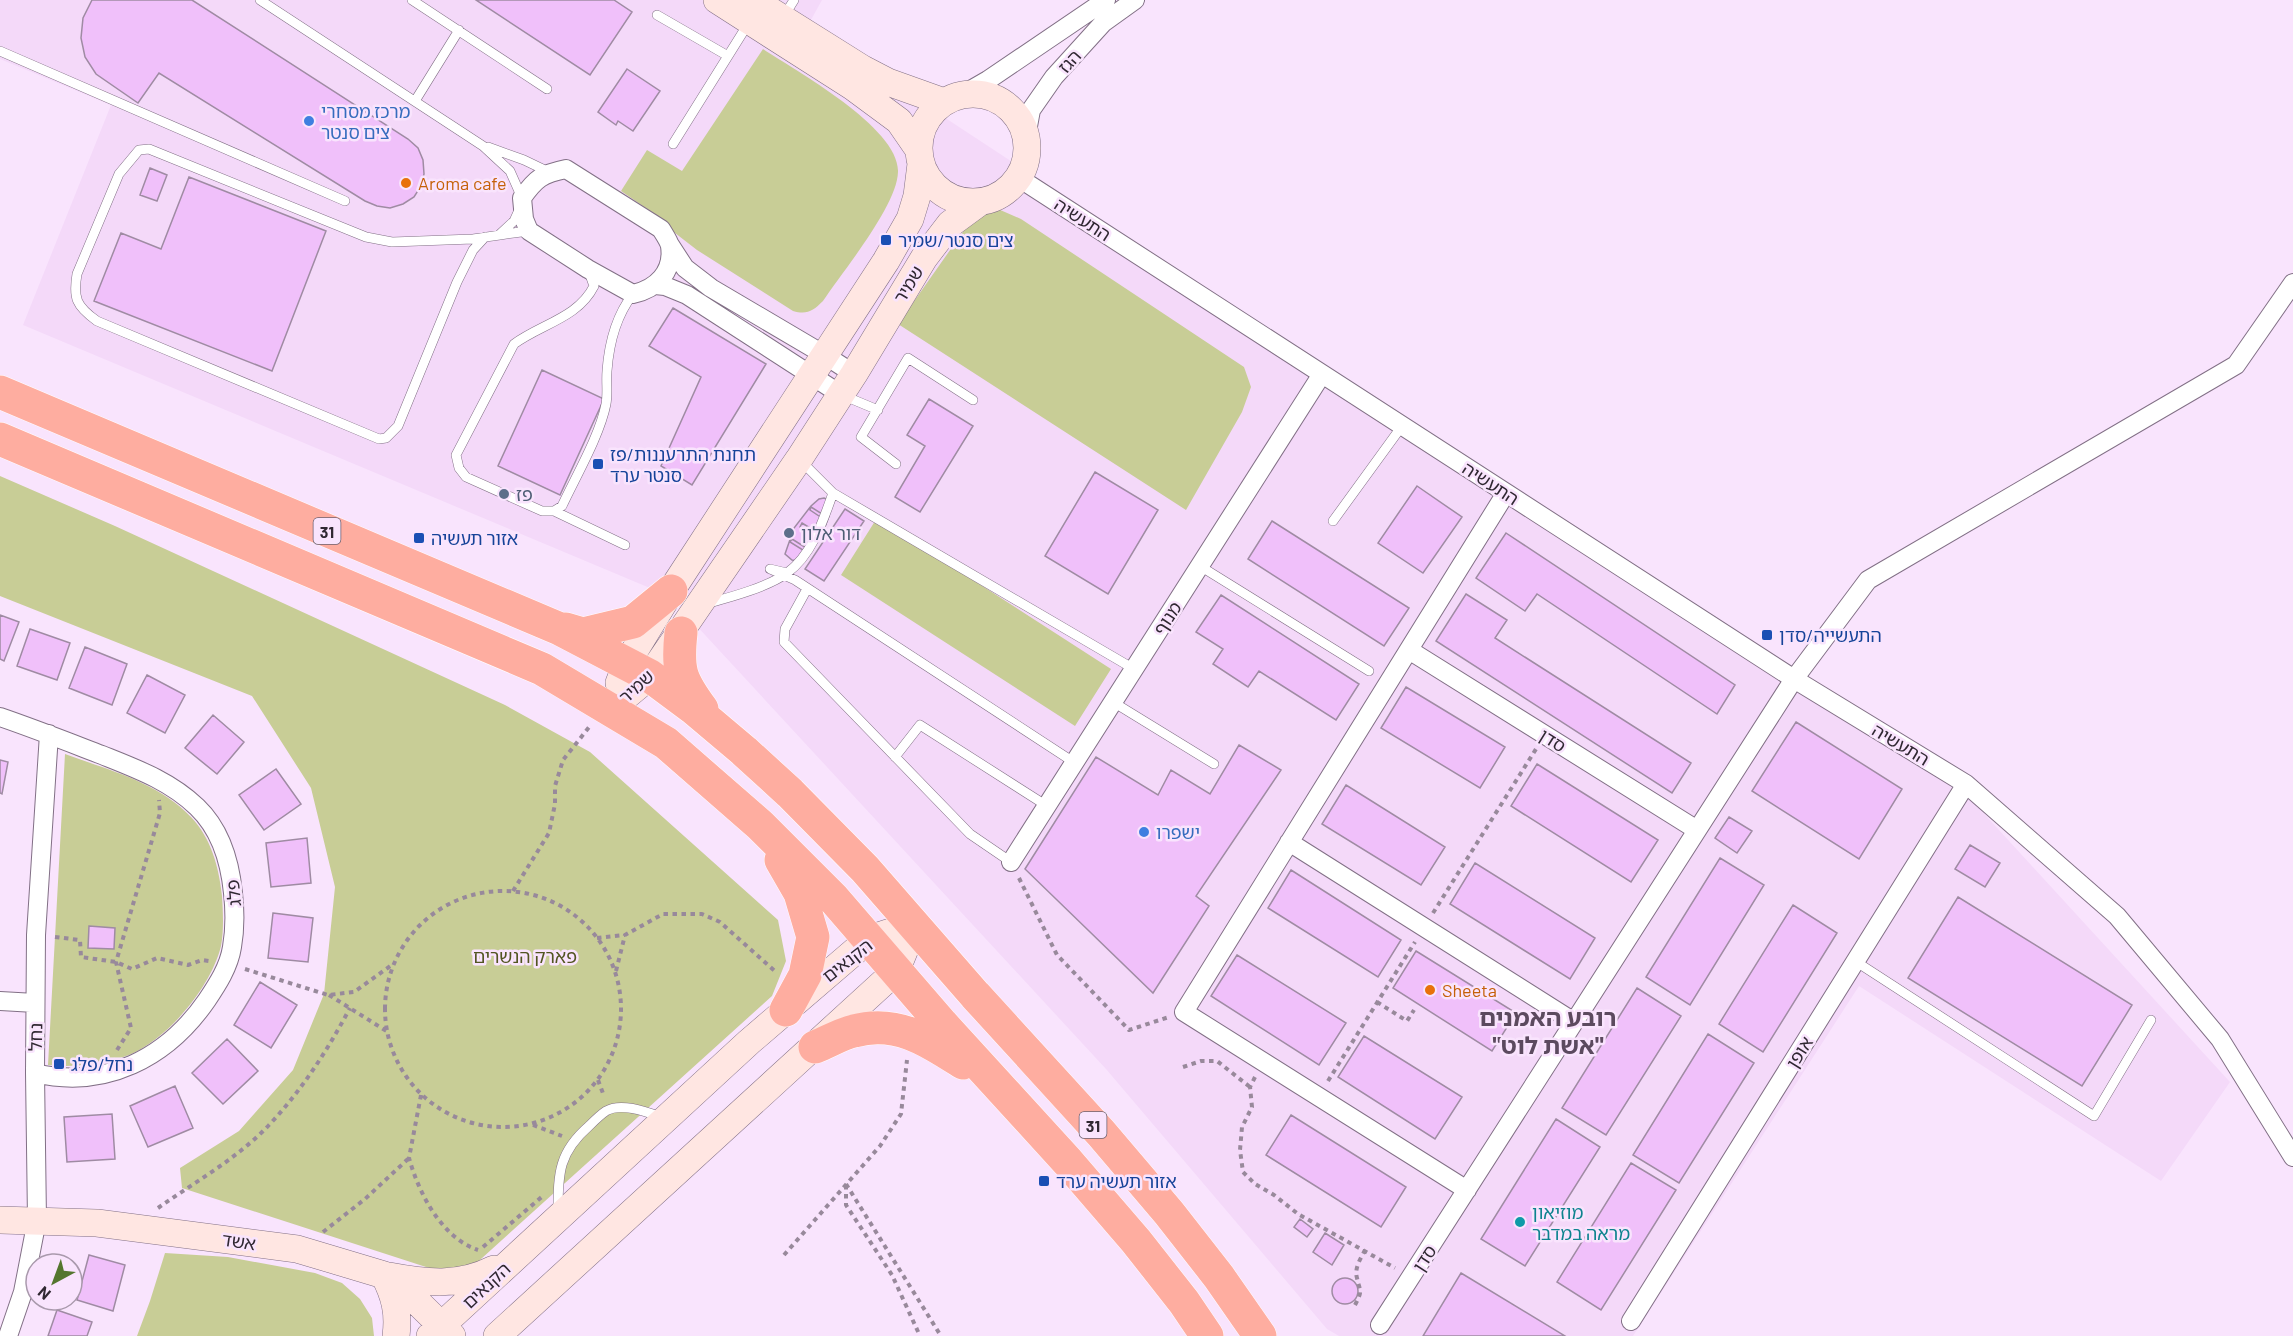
<svg xmlns="http://www.w3.org/2000/svg" width="2293" height="1336" font-family="Barlow,'Noto Sans Hebrew',sans-serif">
<rect width="100%" height="100%" fill="#f9e4fd"/>
<path fill="#f4d9f9" d="M0,0h822l-15,27 1148,755 275,300 -69,99 -302,-195 -226,350h-294l-12,-7 -221,-260 -437,-473 -646,-271 88,-220 -111,-46z"/>
<path fill="#c8cd96" d="M763,49c33,22 137,79 135,123 -1,34 -55,99 -75,129 -10,10 -16,14 -30,10l-96,-61 -22,-17 -19,-18 -35,-24 26,-41 35,21z
M998,209l23,10 223,148 7,20 -9,25 -56,98 -288,-186 69,-98 14,-13z
M0,476l115,50 390,179 85,47 188,168 8,41 -14,35 -312,282 -278,-90 -2,-20 59,-37 54,-61 31,-76 11,-107 -24,-99 -59,-92 -252,-100z
M877,518l234,151 -36,57 -234,-151z
M65,754c43,16 93,28 126,63 20,21 28,50 31,79 1,16 2,34 -1,50 -10,41 -53,93 -92,109 -24,9 -56,13 -81,10z
M165,1253l63,4 87,16 27,10 18,16 12,19 2,18h-237l13,-35z"/>
<path fill="#f0c0fa" stroke="#9f8ba3" stroke-width="1.5" d="M92,0h100l216,139 10,9 5,12 1,14 -3,12 -7,11 -11,7 -13,4 -13,-2 -12,-5 -206,-128 -21,30 -42,-29 -11,-17 -4,-19 2,-20z
M476,0h138l18,12 -42,63z
M627,69l33,22 -27,40 -15,-10 -2,4 -18,-13z
M150,168l17,7 -10,26 -17,-6z
M189,177l137,54 -54,140 -178,-70 27,-68 40,16z
M673,308l93,56 -74,121 -31,-19 40,-89 -52,-31z
M542,370l62,29 -44,96 -62,-29z
M929,399l44,27 -53,86 -25,-15 30,-51 -18,-11z
M1095,472l63,38 -50,84 -63,-38z
M1417,486l45,31 -39,56 -45,-30z
M824,498l5,2v16l-4,11 -8,14 -20,20 -5,-1 -7,-6 9,-26 17,-22 8,-7z
M811,507l16,10 -2,3 -15,-10z
M845,509l19,12 -40,60 -19,-12z
M1272,521l137,87 -25,38 -136,-87z
M802,523l16,10 -2,3 -16,-9z
M1506,533l229,152 -18,29 -180,-120 -12,17 -49,-33z
M792,539l16,10 -2,3 -16,-10z
M1466,594l41,26 -12,18 196,125 -19,30 -236,-152z
M1221,595l138,89 -23,36 -77,-49 -11,16 -35,-23 10,-15 -27,-17z
M0,615l19,7 -15,39 -4,-2z
M30,629l40,14 -13,37 -40,-14z
M85,647l42,17 -15,41 -43,-17z
M147,675l38,20 -20,38 -38,-20z
M1406,687l99,60 -25,41 -99,-60z
M213,715l31,27 -27,32 -32,-26z
M1796,722l106,67 -43,70 -107,-68z
M1239,745l42,25 -85,126 13,10 -56,87 -128,-124 71,-112 62,38 13,-25 39,24z
M0,760l8,2 -6,32 -2,-1z
M1537,764l121,76 -27,42 -120,-76z
M276,769l25,35 -37,26 -25,-35z
M1346,785l99,62 -24,38 -99,-61z
M1729,817l23,14 -15,22 -22,-15z
M307,838l4,45 -40,4 -5,-44z
M1970,845l30,18 -15,24 -30,-18z
M1720,858l44,27 -74,120 -44,-28z
M1475,863l120,75 -25,41 -120,-75z
M1291,870l110,70 -23,37 -110,-69z
M1958,897l174,108 -50,81 -174,-108z
M1793,905l44,28 -74,119 -44,-28z
M273,913l40,5 -5,44 -40,-4z
M89,926l26,2 -1,21 -26,-1z
M1416,951l100,62 -24,38 -99,-63z
M1237,955l109,68 -27,42 -108,-69z
M260,982l37,23 -26,43 -37,-23z
M1637,988l44,28 -75,119 -44,-27z
M1708,1034l46,29 -75,120 -46,-28z
M1364,1036l98,61 -27,42 -97,-62z
M227,1039l31,32 -35,33 -31,-31z
M175,1086l18,42 -45,19 -18,-41z
M112,1114l3,45 -48,3 -3,-45z
M1291,1115l115,72 -25,40 -115,-72z
M1556,1119l44,28 -75,119 -44,-27z
M1631,1163l45,27 -75,120 -44,-28z
M1300,1219l13,10 -6,8 -13,-10z
M1325,1233l19,12 -12,20 -19,-13z
M89,1255l36,10 -12,46 -36,-11z
M1461,1273l104,63h-142z
M1332 1291a13 13 0 1 1 26 0a13 13 0 1 1-26 0Z
M57,1310l35,12 -5,14h-39z"/>
<g fill="none" stroke-linecap="round" stroke-linejoin="round">
<g stroke="#827086" stroke-width="10">
<path id="lane" d="M260,0l223,146 27,25 12,27
M412,0l135,89
M657,15l71,41
M784,16l10,-16
M0,51l345,150
M415,101l44,-71
M673,144l75,-120
M488,147l36,13 25,12
M500,234l14,-13 5,-11
M485,237l-12,13 -16,32 -59,144 -12,12 -7,1 -282,-118c-21,-15 -24,-23 -20,-47l42,-100 20,-24 10,-1 217,88 26,5 81,-3c19,-3 38,-6 56,-8
M589,272l5,14c-16,32 -53,38 -80,58l-58,111 3,13 7,9 76,34h12l8,-5c14,-30 38,-71 44,-102 2,-11 0,-22 1,-33 2,-28 9,-55 26,-77
M842,395l36,15
M896,464l-35,-27 47,-79 65,42
M833,493l301,176
M554,511l71,34
M1333,521l69,-95
M1200,566l169,105
M787,573l-17,-4 25,11 280,183
M807,589l-22,40 -1,13 186,192 41,28
M709,603c22,-6 59,-16 78,-30 25,-18 36,-52 46,-80l-32,-32
M1113,702l101,62
M895,757l25,-32 127,81
M1855,961l239,155 57,-96
M558,1211c0,-38 1,-59 31,-85 5,-5 11,-11 17,-15 15,-9 41,1 55,6"/>
</g>
<g stroke="#827086" stroke-width="20">
<path id="street" d="M962,95l26,-15 118,-80
M1026,137l5,-27 23,-33 49,-54 32,-23
M566,169l95,60c3,5 8,12 9,17 4,26 -14,43 -37,48l-45,-25 -59,-38 -5,-12 -2,-21c14,-20 20,-24 44,-29z
M1019,178l775,501 172,105 151,132 103,123 73,118
M670,245l15,23 26,20 112,66 31,20
M655,285l10,1 22,9 153,99
M1409,650l288,180
M0,717c35,12 68,25 102,38 35,14 68,26 95,52 23,22 33,55 36,86 2,18 2,37 -1,54 -3,20 -15,38 -25,53 -40,58 -102,90 -172,73
M1289,842l285,180
M1011,862l311,-488
M0,1001l35,2
M1467,1190l-283,-178 322,-519
M1631,1321l335,-537
M1380,1325l414,-646 74,-99 368,-215 57,-82
M8,1336l15,-44 14,-72 -2,-147 1,-138 13,-201"/>
</g>
<g stroke="#827086" stroke-width="28">
<path id="secondary" d="M717,0l136,87 46,34 20,29
M753,0l110,69 25,13 56,20
M919 148a54 54 0 1 1 108 0a54 54 0 1 1-108 0Z
M619,683l8,-20 44,-72 215,-330 24,-42 7,-23 4,-32
M609,710l41,-34 149,-217 55,-85 70,-116 26,-34 30,-22
M0,1220l97,3 200,26 87,26 16,10 52,51
M384,1275c11,21 15,38 12,61
M389,1276c37,7 70,11 105,-7
M430,1336l319,-294 120,-103 46,-15
M497,1336l399,-365 19,-47"/>
</g>
<g stroke="#fff" stroke-width="34">
<path id="highway" d="M0,392l560,237 90,47 43,32 51,43 46,42 75,76 110,126 126,138 68,80 50,64 41,59
M0,439l542,230 124,74 94,82 74,74 108,125 126,138 68,79 48,61 23,34
M566,629l17,5 50,-12 38,-31
M681,633c-4,37 -1,46 21,76
M781,860l19,33 13,44 -8,38 -19,35
M815,1047c13,-5 26,-13 39,-16 43,-12 75,10 109,32"/>
</g>
<path stroke="#98899b" stroke-width="4" stroke-dasharray="4.5 4.5" stroke-linecap="butt" d="M1019,878l38,77 72,75 40,-13
M513,891l36,-58 6,-29v-18l8,-26 27,-34
M385 1009a118 118 0 1 1 236 0a118 118 0 1 1-236 0Z
M1433,913l103,-164
M55,937l25,3 1,17 35,5 16,7 25,-11 31,7 14,-5 7,1
M597,938l28,-3
M245,969l83,26 26,-3 39,-28
M616,971l9,-36 38,-21h39l18,8 56,50
M329,995l59,37
M1377,1002l30,19 7,-11
M117,1050l14,-22 -15,-66 44,-149 -1,-13
M1183,1067l18,-6h16l33,26
M1255,1077l-5,10 2,20 -10,20 -2,23 3,22 12,12 19,11 24,19 97,54
M598,1080l6,16
M1328,1081l87,-139
M421,1095l-12,63c10,36 33,80 69,92
M533,1125l29,11
M846,1184l95,152
M846,1185v20l46,70 28,61
M158,1208c37,-26 80,-50 111,-83 33,-35 58,-74 81,-117
M323,1232l42,-33 43,-40
M483,1247l61,-52
M784,1255l96,-109 21,-32 6,-54
M1355,1305c8,-15 5,-13 2,-27 -3,-10 4,-20 8,-28"/>
<use href="#lane" stroke="#fff" stroke-width="9"/>
<use href="#street" stroke="#fff" stroke-width="18"/>
<use href="#secondary" stroke="#ffe6e2" stroke-width="27"/>
<use href="#highway" stroke="#feada0" stroke-width="33"/>
</g>
<g fill="#3f7fe0" stroke="#f9e4fd" stroke-width="2">
<circle cx="309" cy="121" r="6"/>
<circle cx="1144" cy="832" r="6"/>
</g>
<g fill="#e8710a" stroke="#f9e4fd" stroke-width="2">
<circle cx="406" cy="183" r="6"/>
<circle cx="1430" cy="990" r="6"/>
</g>
<g fill="#1a4fb4" stroke="#f9e4fd" stroke-width="2">
<rect x="880" y="234" width="12" height="12" rx="3"/>
<rect x="592" y="458" width="12" height="12" rx="3"/>
<rect x="413" y="532" width="12" height="12" rx="3"/>
<rect x="1761" y="629" width="12" height="12" rx="3"/>
<rect x="53" y="1058" width="12" height="12" rx="3"/>
<rect x="1038" y="1175" width="12" height="12" rx="3"/>
</g>
<g fill="#5c6f8a" stroke="#f9e4fd" stroke-width="2">
<circle cx="504" cy="494" r="6"/>
<circle cx="789" cy="533" r="6"/>
</g>
<circle fill="#0f9aa8" stroke="#f9e4fd" stroke-width="2" cx="1520" cy="1222" r="6"/>
<g text-anchor="middle" dominant-baseline="central" stroke-width="5" stroke-linejoin="round" paint-order="stroke">
<g fill="#f9e4fd" stroke="#6c606f" stroke-width="1.5">
<rect x="313.5" y="518" width="27" height="26" rx="4.5"/>
<rect x="1079.5" y="1112" width="27" height="26" rx="4.5"/>
</g>
<g font-size="16" font-weight="bold" fill="#302832">
<text x="327" y="531">31</text>
<text x="1093" y="1125">31</text>
</g>
<g font-size="18" fill="#302832" stroke="#f9e4fd">
<text transform="translate(1069 61) rotate(-48)">הגז</text>
<text transform="translate(1083 219) rotate(33)">התעשיה</text>
<text transform="translate(908 284) rotate(-59)">שמיר</text>
<text transform="translate(1491 483) rotate(33)">התעשיה</text>
<text transform="translate(1167 618) rotate(-57)">מנוף</text>
<text transform="translate(636 686) rotate(-42)">שמיר</text>
<text transform="translate(1553 740) rotate(32)">סדן</text>
<text transform="translate(1901 744) rotate(31)">התעשיה</text>
<text transform="translate(233 893) rotate(-95)">פלג</text>
<text transform="translate(847 960) rotate(-38)">הקנאים</text>
<text transform="translate(35 1037) rotate(-89)">נחל</text>
<text transform="translate(1799 1052) rotate(-58)">אופן</text>
<text transform="translate(239 1241) rotate(8)">אשד</text>
<text transform="translate(1424 1258) rotate(-57)">סדן</text>
<text transform="translate(486 1285) rotate(-43)">הקנאים</text>
</g>
<g font-size="18" fill="#366cbe" stroke="#f9e4fd" text-anchor="start">
<text x="321" y="111">מרכז מסחרי<tspan x="321" dy="21">צים סנטר</tspan></text>
<text x="1156" y="832">ישפרו</text>
</g>
<g font-size="18" fill="#c56008" stroke="#f9e4fd" text-anchor="start">
<text x="418" y="183">Aroma cafe</text>
<text x="1442" y="990">Sheeta</text>
</g>
<g font-size="18" fill="#164399" stroke="#f9e4fd" text-anchor="start">
<text x="898" y="240">צים סנטר/שמיר</text>
<text x="610" y="454">תחנת התרעננות/פז<tspan x="610" dy="21">סנטר ערד</tspan></text>
<text x="431" y="538">אזור תעשיה</text>
<text x="1779" y="635">התעשייה/סדן</text>
<text x="71" y="1064">נחל/פלג</text>
<text x="1056" y="1181">אזור תעשיה ערד</text>
</g>
<g font-size="18" fill="#4e5e75" stroke="#f9e4fd" text-anchor="start">
<text x="516" y="494">פז</text>
<text x="801" y="533">דור אלון</text>
</g>
<g font-size="18" fill="#525521" stroke="#f9e4fd">
<text x="525" y="956">פארק הנשרים</text>
</g>
<g font-size="18" fill="#0d838f" stroke="#f9e4fd" text-anchor="start">
<text x="1532" y="1212">מוזיאון<tspan x="1532" dy="21">מראה במדבר</tspan></text>
</g>
<g font-size="24" font-weight="bold" fill="#5c4a5f" stroke="#f9e4fd">
<text x="1548" y="1016">רובע האמנים<tspan x="1548" dy="28">"אשת לוט"</tspan></text>
</g>
</g>
<g transform="translate(54 1282) rotate(221)"><circle r="28" fill="#f9e4fd" stroke="#a999ac" stroke-width="1.5"/>
<path d="M0-4.5L10 22L0 15L-10 22Z" fill="#54762e"/>
<text y="-9" font-size="16" font-weight="bold" text-anchor="middle" fill="#302832">N</text>
</g>
</svg>
